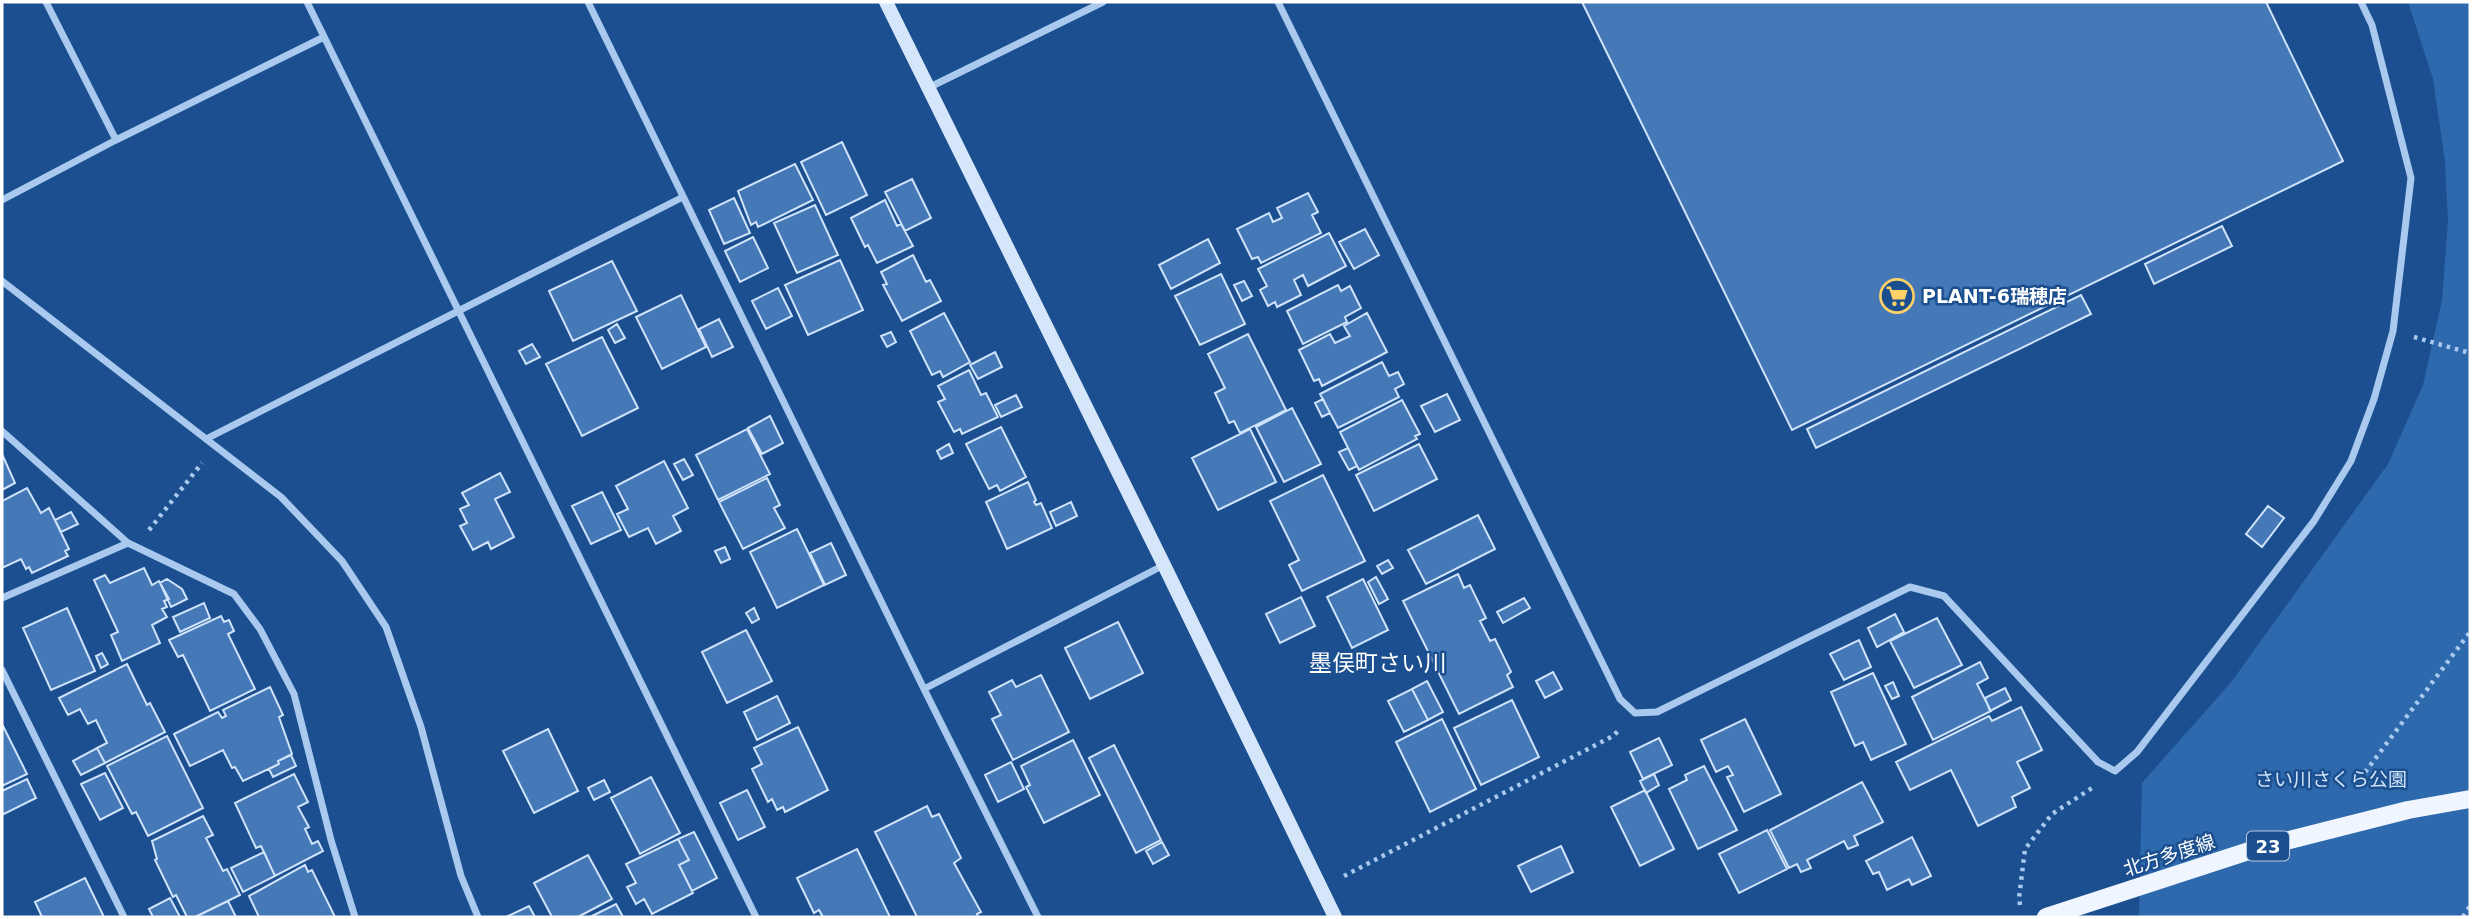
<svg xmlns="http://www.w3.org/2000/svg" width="2472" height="919" font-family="'DejaVu Sans','Noto Sans JP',sans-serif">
<rect width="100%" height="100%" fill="#1b4f8f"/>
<path fill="#2e69ad" d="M2408,2h62v915h-331l3,-134 90,-102 156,-217 35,-79 19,-85 6,-79 -3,-59 -12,-83z"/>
<path fill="#4478b7" stroke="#cfe3fa" stroke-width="2" d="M1582,2h684l77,159 -551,269z
M842,142l25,53 -41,20 -25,-53z
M795,164l18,36 -55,27 -2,-5 -5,3 -13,-34z
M912,179l19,39 -26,13 -20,-39z
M1308,193l10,19 -6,3 9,18 -60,30 -3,-6 -6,2 -15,-30 32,-16 4,9 9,-4 -5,-10z
M734,198l16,35 -26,11 -15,-34z
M885,200l12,26 4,-2 12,22 -36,17 -9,-18 -3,2 -14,-29z
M815,205l23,50 -41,18 -23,-50z
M2222,226l10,20 -78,38 -9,-20z
M1365,229l14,26 -25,14 -15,-27z
M1329,233l17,33 -38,20 -5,-11 -9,5 7,15 -24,12 -2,-5 -7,4 -8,-16 7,-4 -9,-17z
M753,237l15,31 -28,14 -15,-31z
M1208,239l12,24 -49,26 -12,-24z
M913,255l13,27 4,-2 11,21 -39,20 -19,-36 4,-1 -6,-12z
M840,260l23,50 -55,25 -23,-50z
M612,261l25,50 -64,30 -24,-50z
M1221,274l24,50 -45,21 -25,-49z
M1244,281l8,15 -10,5 -8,-16z
M1338,285l3,6 9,-5 11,22 -16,9 2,5 -44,22 -16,-33z
M778,288l14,28 -26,13 -14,-28z
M681,295l25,52 -44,22 -26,-52z
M2081,295l10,19 -275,134 -9,-19z
M944,313l26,49 -27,15 -3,-6 -8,4 -22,-44z
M1367,313l20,39 -65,34 -3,-7 -5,2 -15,-31 31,-16 5,9 15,-7 -6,-10z
M719,319l14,28 -21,10 -13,-28z
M617,324l8,14 -10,5 -7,-13z
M891,332l5,10 -9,5 -6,-11z
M1248,334l38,76 -46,23 -6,-12 -5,2 -14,-30 10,-5 -17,-34z
M602,337l36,71 -56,28 -36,-72z
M532,344l8,13 -14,7 -7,-13z
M995,352l7,15 -24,12 -8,-14z
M1382,362l7,14 9,-4 6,12 -9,5 4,8 -61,31 -18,-34z
M969,370l12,25 5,-2 12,24 -36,17 -2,-5 -6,3 -16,-30 7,-3 -7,-13z
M1447,394l13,26 -25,12 -14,-26z
M1016,395l6,12 -21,10 -6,-12z
M1323,399l7,14 -8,4 -7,-14z
M1402,400l18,34 -5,2 2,3 -58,31 -19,-38z
M1292,408l29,56 -37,18 -28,-55z
M770,416l13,27 -21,11 -14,-26z
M1001,427l25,50 -26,14 -3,-6 -8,4 -23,-45z
M747,429l23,45 -52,26 -22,-45z
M1250,429l26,53 -58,28 -26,-52z
M949,444l4,9 -12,6 -4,-8z
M1419,444l18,35 -63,32 -18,-36z
M1348,448l9,18 -8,4 -10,-18z
M2,454l13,29 -13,7z
M684,459l9,16 -10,5 -9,-16z
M664,461l24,47 -15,8 8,15 -25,13 -8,-16 -19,9 -12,-23 11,-5 -12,-23z
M500,473l10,19 -15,7 19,38 -23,12 -3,-7 -15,8 -13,-24 7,-3 -7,-14 9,-4 -7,-12z
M1323,475l42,86 -63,30 -13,-26 10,-5 -29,-59z
M767,478l13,27 -6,3 11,20 -42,21 -24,-47z
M1028,482l8,18 -2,2 2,3 5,-2 11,25 -45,21 -21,-47z
M27,488l14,25 8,-5 20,41 -4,2 3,5 -36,17 -3,-6 -3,2 -5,-10 -19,9v-67z
M602,492l19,38 -30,14 -19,-38z
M1071,502l6,14 -21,10 -6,-14z
M2268,506l16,12 -22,29 -16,-13z
M71,512l7,12 -17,8 -6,-12z
M1478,515l17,34 -69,35 -18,-34z
M797,529l27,56 -47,23 -27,-56z
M831,543l15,32 -21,10 -15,-32z
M725,547l5,12 -9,4 -6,-12z
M1388,560l5,8 -11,6 -5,-8z
M144,568l8,17 7,-4 10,18 -5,2 3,6 -5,2 5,8 -15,8 8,18 -38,18 -11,-26 7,-3 -24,-52 11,-5 5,8z
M1458,574l6,14 6,-3 16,33 -6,3 10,20 5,-2 16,33 -4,3 6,12 -54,27 -56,-113z
M1376,577l12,22 -9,5 -11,-22z
M167,579l15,10 5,10 -16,8 -11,-24z
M1363,579l25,51 -36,18 -25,-51z
M1301,597l14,29 -35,17 -14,-29z
M1524,598l6,10 -27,15 -6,-11z
M204,603l6,15 -30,14 -7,-15z
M67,608l28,63 -44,19 -28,-62z
M754,608l5,11 -7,4 -6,-10z
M1895,614l9,18 -27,15 -9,-19z
M221,616l3,6 5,-2 5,11 -6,3 27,55 -45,22 -27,-56 -5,2 -9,-17z
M1937,618l25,47 -48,23 -24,-47z
M1118,622l25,51 -53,26 -25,-51z
M746,630l26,51 -45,22 -25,-51z
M1859,640l12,27 -27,13 -14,-26z
M102,653l6,11 -7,4 -5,-12z
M1980,662l8,16 -11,6 14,27 -58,29 -21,-43z
M127,664l20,41 3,-2 15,29 -60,31 -8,-15 10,-5 -11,-23 -8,4 -8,-15 -12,6 -9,-17z
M1553,672l9,17 -17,9 -9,-17z
M1873,673l33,71 -35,16 -8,-18 -8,4 -24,-54z
M1041,675l28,57 -56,28 -21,-41 9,-4 -12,-23 23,-12 4,7z
M1427,681l16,31 -15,8 -16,-31z
M1893,682l6,14 -7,3 -7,-13z
M270,687l13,28 -4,2 13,37 -14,7 1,3 -36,17 -8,-14 -3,1 -9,-18 -33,16 -16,-32 44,-22 4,6 4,-2 -3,-6z
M2005,688l6,12 -21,11 -5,-13z
M1412,689l16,31 -24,12 -16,-31z
M777,696l13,27 -33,17 -13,-28z
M1512,700l27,57 -58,28 -27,-57z
M2021,707l21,43 -25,12 13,26 -18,9 4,10 -38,19 -27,-56 -41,20 -14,-28 93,-46 3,5z
M1442,719l34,70 -46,23 -34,-70z
M1745,719l36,75 -37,18 -17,-35 6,-2 -5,-9 -12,6 -15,-32z
M2,724l25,50 -25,12z
M798,727l30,63 -43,22 -2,-5 -6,3 -5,-11 -4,3 -16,-33 10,-5 -8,-16z
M548,729l30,62 -44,22 -31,-62z
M167,736l36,72 -55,28 -12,-24 -4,2 -25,-48z
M1659,738l13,27 -29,14 -13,-27z
M1073,740l27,55 -56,28 -18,-36 4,-2 -9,-19z
M1114,745l47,95 -25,13 -47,-95z
M97,748l8,15 -24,12 -8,-14z
M291,755l5,11 -23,11 -4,-8 10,-5 -1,-3z
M1011,762l13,27 -26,13 -13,-27z
M1704,766l33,64 -39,19 -29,-60 18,-9 -2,-5z
M105,773l18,35 -23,12 -19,-36z
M294,774l14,28 -10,5 11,20 -4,2 7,15 6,-3 5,10 -48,25 -14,-30 -5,2 -21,-45z
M1654,774l5,11 -13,8 -6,-12z
M651,777l29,56 -40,21 -29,-56z
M27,779l9,19 -34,17v-24z
M604,780l6,12 -16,8 -6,-12z
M1862,782l21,40 -29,14 4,9 -10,4 -4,-8 -37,19 4,8 -10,4 -4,-8 -8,4 -19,-38z
M747,790l18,37 -27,13 -18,-37z
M1645,790l29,59 -34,17 -29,-59z
M927,806l5,11 7,-3 22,44 -7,5 27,49 -4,2 1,3h-61l-42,-85z
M203,816l10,19 -7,3 17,33 4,-2 13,26 -45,22h-8l-11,-22 -3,2 -18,-37 2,-1 -5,-18z
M1767,830l20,39 -48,24 -20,-39z
M694,832l23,46 -25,13 -13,-26 10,-5 -11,-21z
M1912,837l19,39 -19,9 -3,-6 -22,11 -8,-18 -6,2 -7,-13z
M678,839l11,21 -10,5 14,28 -41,21 -8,-15 -8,5 -9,-17 9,-4 -10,-19z
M1162,842l7,13 -16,9 -7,-13z
M1561,846l12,26 -42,20 -13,-26z
M857,849l33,68h-67l-4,-7 -5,3 -17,-35z
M264,852l11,24 -32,16 -12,-24z
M588,855l24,44 -34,18h-26l-18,-34z
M305,865l3,7 4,-2 23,47h-76l-10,-21z
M85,878l19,39h-62l-7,-15z
M170,898l10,19h-27l-4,-8z
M228,901l8,16h-41z
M616,904l7,13h-33z
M529,906l6,11h-29z"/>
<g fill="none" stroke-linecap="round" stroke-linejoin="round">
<path stroke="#a9c9ee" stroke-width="4.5" stroke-dasharray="3.5 5" stroke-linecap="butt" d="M2414,337l56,16
M149,530l53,-67
M2360,779l110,-147
M1344,876l269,-140 7,-7
M2020,905l-1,-7 6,-49 27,-35 43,-28
M2463,917l7,-11"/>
<path stroke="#a9c9ee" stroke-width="7" d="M46,2l70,138
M307,2l449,915
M588,2l336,687 114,228
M1278,2l342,697 15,14 22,-1 253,-125 34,9 154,166 17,9 22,-19 177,-231 37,-60 23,-62 19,-68 18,-153 -39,-153 -11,-23
M928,88l175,-86
M2,200l114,-60 208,-103
M2,281l279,216 61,64 44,66 35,100 40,149 17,41
M2,431l126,112
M206,439l477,-242
M2,598l126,-55 106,51 26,35 34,65 37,146 24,77
M2,670l122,247
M924,689l240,-124"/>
<path stroke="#d6e6fa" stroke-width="14" d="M886,2l278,563 171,352"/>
<path stroke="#f0f6ff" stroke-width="18" d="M2046,917l212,-69 150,-38 62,-11"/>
</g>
<defs>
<g id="supermarket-ring" transform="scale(1.75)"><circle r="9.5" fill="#1b4f8f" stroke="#ffd166" stroke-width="1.5"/><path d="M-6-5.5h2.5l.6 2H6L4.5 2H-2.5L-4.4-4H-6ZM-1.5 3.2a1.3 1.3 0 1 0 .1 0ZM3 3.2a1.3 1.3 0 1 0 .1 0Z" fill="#ffd166"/></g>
</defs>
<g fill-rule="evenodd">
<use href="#supermarket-ring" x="1897" y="296"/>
</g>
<g text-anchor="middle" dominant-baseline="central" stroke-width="5" stroke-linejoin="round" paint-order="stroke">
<rect fill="#1b4f8f" stroke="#bbcadd" stroke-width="2" x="2247" y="831.5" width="42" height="29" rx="5"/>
<g font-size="18" font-weight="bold" fill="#fff">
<text x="2268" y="846">23</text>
</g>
<g font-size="19" font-weight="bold" fill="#fff" stroke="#1b4f8f" text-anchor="start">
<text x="1922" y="296">PLANT-6瑞穂店</text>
</g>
<g font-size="19" fill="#cfe3fa" stroke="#1b4f8f">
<text x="2331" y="779">さい川さくら公園</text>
</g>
<g font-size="19" fill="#fff" stroke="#1b4f8f">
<text transform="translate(2169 855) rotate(-18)">北方多度線</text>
</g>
<g font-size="23" fill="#fff" stroke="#1b4f8f">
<text x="1378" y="663">墨俣町さい川</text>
</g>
</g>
<rect width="2472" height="919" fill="none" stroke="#ffffff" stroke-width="7"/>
</svg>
